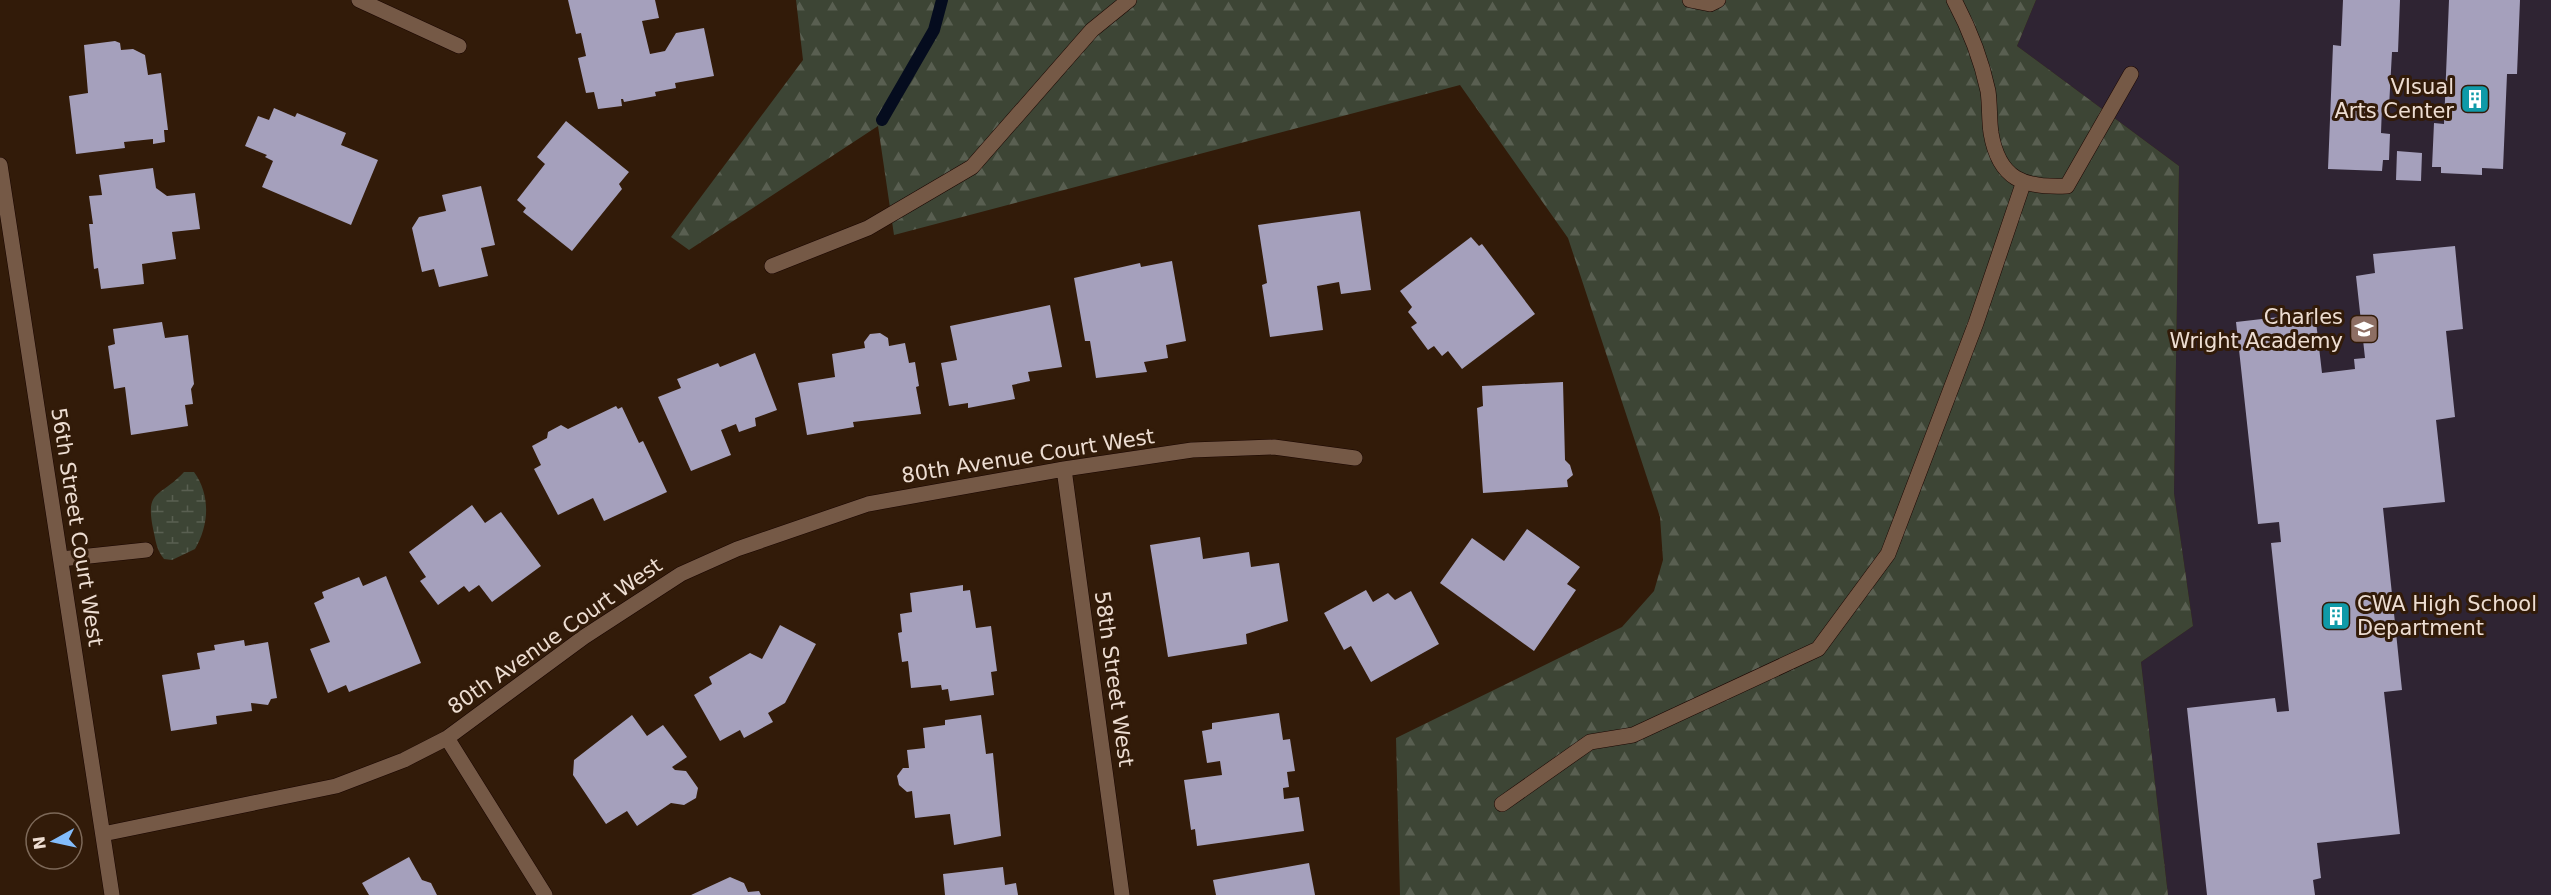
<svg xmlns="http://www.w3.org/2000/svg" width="2551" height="895" font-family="'DejaVu Sans',sans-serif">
<defs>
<pattern id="forest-firs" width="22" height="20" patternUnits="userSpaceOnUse" patternTransform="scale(1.5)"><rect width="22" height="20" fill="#3d4535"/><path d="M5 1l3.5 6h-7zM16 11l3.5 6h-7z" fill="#595f51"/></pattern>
<pattern id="wetland-marsh" width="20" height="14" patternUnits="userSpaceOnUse" patternTransform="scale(1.5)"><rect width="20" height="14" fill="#3d4535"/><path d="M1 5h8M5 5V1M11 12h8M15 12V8" fill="none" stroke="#595f51"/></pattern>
</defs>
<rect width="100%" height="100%" fill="#321b09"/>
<path fill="#2f2433" d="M2036,0h515v895h-383l-27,-233 52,-36 -19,-133 5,-327 -162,-120z"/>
<path fill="url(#forest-firs)" d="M796,0h1240l-19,46 162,120 -5,327 19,133 -52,36 27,233h-768l-4,-157 226,-111 32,-36 9,-31 -3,-43 -92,-279 -108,-153 -566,150 -16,-109 -189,124 -18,-13 132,-177z"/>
<path fill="url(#wetland-marsh)" d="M184,472h10c17,23 15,54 1,77l-23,11 -8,-1c-7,-9 -8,-16 -10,-26 -10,-45 5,-34 30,-61z"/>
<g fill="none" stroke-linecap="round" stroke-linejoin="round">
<path stroke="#050c1e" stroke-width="12" d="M882,120l52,-90 8,-30"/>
</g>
<path fill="#a5a0bc" d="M568,0h87l4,18 -17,3 8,33 15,-3 11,-18 28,-5 10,48 -39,7 1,5 -21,4 1,4 -32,6 -1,-3h-2l1,7 -24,3 -4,-17 -8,1 -8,-35 8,-2 -5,-23 -5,1z
M2343,0h57l-2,52h-6l-3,55 -7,-1 -1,27 9,1 -1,26h-6l-1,11 -54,-2 5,-124 8,1z
M2449,0h71l-3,74h-10l-4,95 -21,-1v7l-41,-2v-6h-9l2,-44 10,1z
M115,41l5,2 1,7 12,-1 12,6 3,20 13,-2 7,57h-4l1,12 -12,2v-5l-29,3 1,6 -49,6 -7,-58 19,-3 -4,-48z
M274,108l21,9 2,-4 49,20 -5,12 37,15 -27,65 -89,-38 11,-26 -8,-4 2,-2 -22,-9 13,-30 11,4z
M566,121l63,51 -10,12 3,5 -50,62 -49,-39 3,-4 -9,-8 28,-36 -8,-7z
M2397,151l25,2 -1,28 -25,-1z
M153,168l3,20 11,8 28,-3 5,36 -28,3 4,27 -34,5 2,20 -43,5 -3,-21 -4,1 -5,-45h4l-4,-28 13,-1 -3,-20z
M481,186l14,59 -14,3 7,28 -49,11 -5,-18 -12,3 -10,-44 7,-11 27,-6 -4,-16z
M1360,211l11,79 -30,4 -2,-12 -22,4 6,44 -53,7 -8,-52 5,-2 -9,-58z
M1471,237l8,9 3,-2 53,70 -73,55 -14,-18 -6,5 -8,-10 -6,4 -17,-23 6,-4 -9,-11 4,-5 -12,-16z
M2455,246l8,83 -17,2 9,86 -19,3 9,82 -62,6 19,182 -18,2 16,142 -83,9 4,35 -8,2 2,15h-108l-20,-187 88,-10 2,14 12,-1 -18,-168 10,-1 -2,-20 -21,2 -22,-202 79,-9 7,60 33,-4 -1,-10 11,-1 -9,-82 19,-3 -2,-19z
M1172,261l14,80 -20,4 2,13 -24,4 3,10 -51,6 -6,-37h-5l-11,-63 66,-15 1,4z
M1050,305l12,62 -34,5 2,9 -18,4 3,14 -47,9v-5l-19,3 -8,-43 16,-3 -7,-34z
M162,322l3,16 23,-3 6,49 -3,5 2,15 -8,1 3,21 -57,9 -6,-48 -11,2 -6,-43 7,-2 -2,-15z
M880,333l8,5 1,8 16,-3 4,20 6,-1 4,24 -3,1 5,27 -68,8 1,5 -47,8 -9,-52 37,-6 -3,-23 33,-6 -1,-6 6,-8z
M755,353l22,57 -22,8 1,8 -17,6 -3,-8 -15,6 10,25 -40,16 -33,-74 23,-9 -4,-9 41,-16 2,4z
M1563,382l2,78 5,5 3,10 -6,5 1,7 -85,6 -6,-85 6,-2 -1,-20z
M616,406l2,3 4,-2 17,36 4,-2 24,51 -63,29 -11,-23 -35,17 -24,-46 7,-4 -9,-19 15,-8 1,-6 13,-7 7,4z
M472,505l13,18 16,-11 40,54 -49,36 -13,-17 -10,7 -5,-6 -26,19 -18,-24 6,-4 -17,-25z
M1527,529l53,38 -13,17 9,6 -42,61 -94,-68 32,-45 32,23z
M1200,537l3,22 46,-7 2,15 28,-4 9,58 -42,13 1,10 -79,13 -18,-112z
M386,576l35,87 -72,29 -3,-7 -18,8 -18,-44 20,-7 -16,-39 10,-5 -2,-6 37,-15 4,9z
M963,585v6l7,-1 6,38 15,-2 6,45 -6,1 3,23 -44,6 -2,-12 -6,1 -1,-5 -30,3 -3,-27 -6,1 -4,-29 4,-1 -2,-18 12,-2 -2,-19z
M1366,590l7,12 15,-9 7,7 16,-9 28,53 -68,38 -20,-36 -7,4 -20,-37z
M780,625l36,19 -31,59 -17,10 5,9 -29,16 -4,-8 -20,11 -26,-46 18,-11 -3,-7 41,-24 12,6z
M244,640l1,6 23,-4 9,56 -6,1 -3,6 -17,-2 1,8 -36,5 1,8 -46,7 -9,-56 38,-6 -3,-16 18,-3 -1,-5z
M1279,713l4,27 7,-1 5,32 -8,1 2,15 -6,1 1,11 15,-2 5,34 -107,15 -2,-17 -4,1 -7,-50 38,-5 -2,-14 -13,2 -5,-32 10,-2v-6z
M632,715l15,21 16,-11 24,32 -15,10 3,3 11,1 12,17 -2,10 -12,7 -13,-2 -34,23 -10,-15 -21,13 -33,-49 1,-15z
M981,715l5,39 7,-1 8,83 -47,9 -4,-31 -35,4 -3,-27 -5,1 -8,-7 -2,-9 6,-8h6l-2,-18 18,-2 -2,-20 22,-3v-5z
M409,857l13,23 9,3 6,12h-68l-7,-12z
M1309,863l6,32h-99l-3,-15z
M1003,867l2,18 11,-2 2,12h-73l-2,-21z
M730,877l14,6 4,9 11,-1 2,4h-70z"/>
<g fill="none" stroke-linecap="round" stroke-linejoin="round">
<g stroke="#190500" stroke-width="16">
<path id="service" d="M1690,0l20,4 8,-4
M1954,0c16,30 27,58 34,91 2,14 1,28 3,42 8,47 33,55 76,53l64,-112
M772,266l96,-38 104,-61 120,-137 37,-30
M61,559l85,-9
M1502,804l88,-62 43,-7 185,-86 70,-95 88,-231 47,-139"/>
</g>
<g stroke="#190500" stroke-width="16">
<path id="minor" d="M359,0l100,46
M0,165l112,730
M1064,469l58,426
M447,738l98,157
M103,834l233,-48 68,-26 43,-22 137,-101 97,-63 56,-25 131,-45 196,-35 128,-19 82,-3 81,11"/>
</g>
<use href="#service" stroke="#755946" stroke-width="15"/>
<use href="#minor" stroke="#755946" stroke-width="15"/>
</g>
<defs>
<g id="building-square" transform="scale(1.5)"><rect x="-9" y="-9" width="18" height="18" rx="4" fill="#0f9aa8" stroke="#321b09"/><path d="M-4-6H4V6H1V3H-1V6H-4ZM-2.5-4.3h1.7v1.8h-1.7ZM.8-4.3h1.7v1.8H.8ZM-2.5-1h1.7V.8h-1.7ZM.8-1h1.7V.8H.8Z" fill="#fff"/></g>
<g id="school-square" transform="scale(1.5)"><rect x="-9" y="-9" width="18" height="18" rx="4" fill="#8d6e63" stroke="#321b09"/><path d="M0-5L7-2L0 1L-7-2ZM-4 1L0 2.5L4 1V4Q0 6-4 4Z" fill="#fff"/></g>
</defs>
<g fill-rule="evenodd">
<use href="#building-square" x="2475" y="99"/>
<use href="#school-square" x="2364" y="329"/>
<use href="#building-square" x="2336" y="616"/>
</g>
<g text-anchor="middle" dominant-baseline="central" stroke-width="6" stroke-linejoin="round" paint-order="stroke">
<g font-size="21" fill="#edddd2" stroke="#321b09" text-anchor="end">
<text x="2454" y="87">VIsual<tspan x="2454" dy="24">Arts Center</tspan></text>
<text x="2343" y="317">Charles<tspan x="2343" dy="24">Wright Academy</tspan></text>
<text x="2357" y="604" text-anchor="start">CWA High School<tspan x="2357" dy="24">Department</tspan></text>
</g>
<g font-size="21" fill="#edddd2" stroke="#321b09">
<text transform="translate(1028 456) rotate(-9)">80th Avenue Court West</text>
<text transform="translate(77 527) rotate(81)">56th Street Court West</text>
<text transform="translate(555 636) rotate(-35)">80th Avenue Court West</text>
<text transform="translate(1114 679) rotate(82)">58th Street West</text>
</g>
</g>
<g transform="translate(54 841) rotate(262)"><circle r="28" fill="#321b09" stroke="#7d6959" stroke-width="1.5"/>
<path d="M0-4.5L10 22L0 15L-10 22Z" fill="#83bcfb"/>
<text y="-9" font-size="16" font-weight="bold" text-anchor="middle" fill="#edddd2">N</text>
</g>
</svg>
